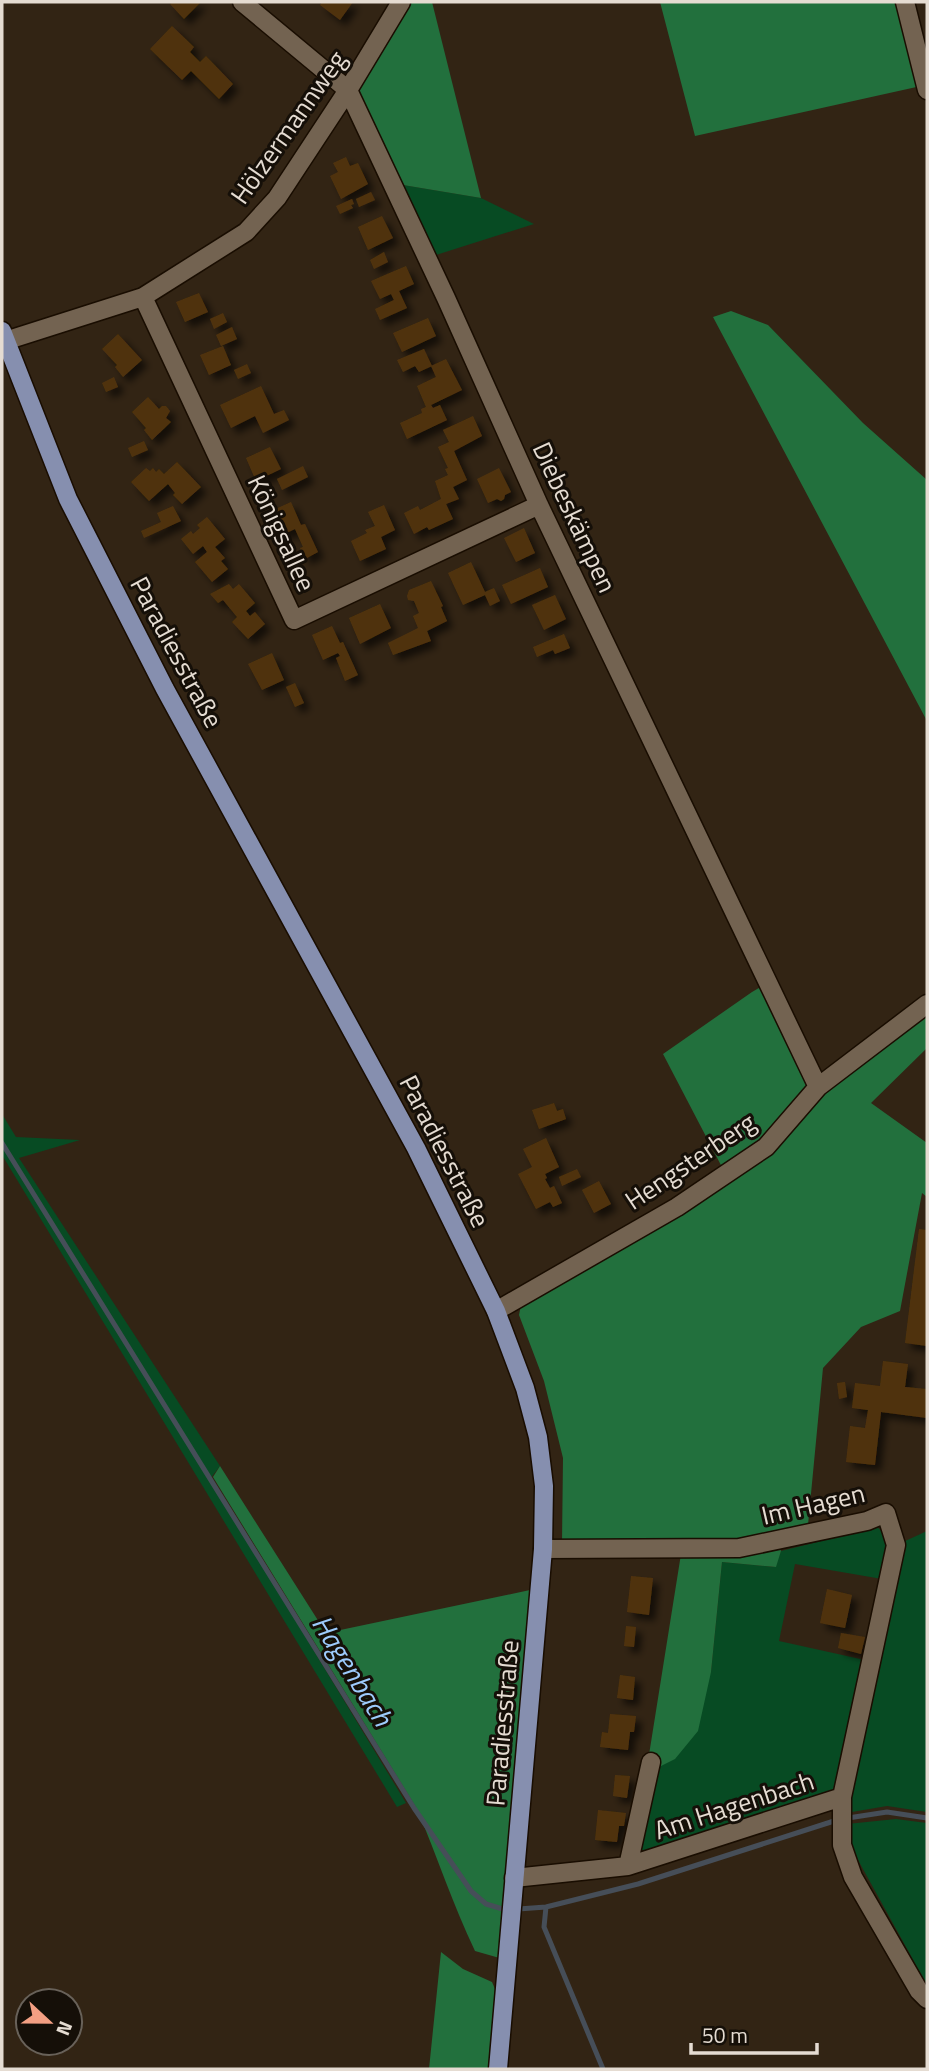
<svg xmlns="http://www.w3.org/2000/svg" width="929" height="2071" font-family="'Titillium Web',sans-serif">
<defs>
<filter id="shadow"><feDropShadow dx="6" dy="6" stdDeviation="3.5" flood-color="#0009"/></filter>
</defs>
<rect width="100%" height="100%" fill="#322414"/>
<path fill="#074b23" d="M403,185l78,13 53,26 -98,31z
M2,1114l14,23 64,3 -61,18 201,308 -10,13 196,324 -9,4 -395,-652z
M877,1527c17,12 8,34 5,52l-87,-15 -16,77 86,19 -26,122 -5,10 -187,60 -8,-3 18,-81 54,-96 11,-110 53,5 6,-16z
M927,1531v281l-40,-6 -41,7 57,-271z
M896,1819l31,4v162l-69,-125 -10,-21 -1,-15z"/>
<path fill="#22703d" d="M411,2h21l49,196 -78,-13 -46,-97z
M660,2h240l21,84 -226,50z
M731,311l37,14 95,98 64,57v241l-214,-404z
M764,985l50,101 -49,59 -41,26 -61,-117 89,-62z
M927,1013v35l-56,55 56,40v54l-5,-4 -22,118 -39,16 -38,41 -15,157 -66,17 -180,1 1,-85 -19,-77 -25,-66 2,-10 158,-94 148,-122z
M220,1466l106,167 204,-43 -10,189 -17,180 -28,-8c-22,-46 -38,-95 -58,-142l-204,-332z
M780,1548l1,3 -5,16 -54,-5 -11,110 -13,59 -23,28 -18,9 -9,-7 33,-207z
M441,1952l22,17 29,13 3,7 -7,80h-59z"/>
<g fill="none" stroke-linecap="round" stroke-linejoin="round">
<path stroke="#464e58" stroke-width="5" d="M2,1143l412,665 57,83 15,13 20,6 40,-3 92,-23 196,-63
M848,1818l39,-6 40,6
M546,1907l-2,20 59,142"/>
</g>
<path fill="#50330c" filter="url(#shadow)" d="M173,2h28l-17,17 -14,-15z
M322,2h31l-13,18 -20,-15z
M172,26l22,21 -4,5 10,10 6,-6 27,28 -14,15 -28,-28 -9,9 -32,-31z
M346,157l4,9 8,-3 10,21 -27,15 -11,-23 8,-4 -5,-9z
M371,192l4,8 -16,7 -3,-8z
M352,199l2,5 -3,1 2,3 -13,6 -4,-8z
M382,216l11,22 -25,12 -10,-23z
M384,252l4,10 -14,7 -4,-9z
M406,266l8,18 -15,7 8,17 -27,12 -5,-11 19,-9 -3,-6 -11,5 -9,-18z
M199,293l9,19 -23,10 -9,-20z
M223,313l4,9 -13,7 -4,-10z
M428,318l8,18 -34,16 -9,-19z
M232,327l5,12 -16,7 -5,-11z
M118,334l24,26 -19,17 -8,-10 2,-2 -15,-16z
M223,346l8,19 -22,10 -9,-20z
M424,349l8,17 -13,6 -4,-6 -12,6 -6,-12z
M446,359l16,31 -31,15 2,3 7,-3 7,15 -40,19 -7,-16 22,-10 -1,-4 5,-2 -9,-21 19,-9 -5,-11z
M247,364l4,9 -13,6 -4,-9z
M114,377l4,10 -12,5 -4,-9z
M261,386l13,28 10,-4 5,10 -26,13 -8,-17 -24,12 -11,-23z
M148,397l11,12 3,-3h4l4,5 -4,7 5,4 -19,18 -8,-10 2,-2 -14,-16z
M473,416l9,20 -28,15 13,29 -14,7 6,12 -13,5 7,15 -24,11 -2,-3 -13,7 -10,-21 14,-7 2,4 21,-11 -6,-18 13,-6 -3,-6 3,-1 -10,-21 11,-5 -6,-12z
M144,441l4,9 -16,7 -4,-9z
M270,447l11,22 -25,12 -10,-23z
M177,462l24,25 -19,17 -9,-9 2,-2 -7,-9 -19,17 -18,-19 15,-14 4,3 3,-3 3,4 3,-3 5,5z
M303,466l5,11 -26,13 -5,-11z
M499,468l12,24 -6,3 -1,4 -3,2 -4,-2 -9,4 -11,-24z
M291,502l10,23 4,-1 13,28 -13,7 -5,-11 3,-1 -8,-18 -13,6 -11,-24z
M384,505l11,25 -14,7 5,12 -26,12 -9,-20 16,-8 -2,-3 10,-4 -7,-14z
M173,506l8,15 -37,17 -3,-7 20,-9 -4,-9z
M207,517l18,22 -10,8 10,11 -4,3 7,8 -16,13 -17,-20 12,-10 -4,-6 -10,8 -12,-15 10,-8 2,3 7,-6 -3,-3z
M524,528l11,25 -19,9 -12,-24z
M471,562l14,30 9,-4 6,13 -10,5 -5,-11 -22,10 -15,-32z
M540,568l8,19 -37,17 -9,-19z
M431,581l12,25 -2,1 6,14 -20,10 4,10 -38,14 -5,-12 30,-15 -5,-12 6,-3 -5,-12 -6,-1 -1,-4 2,-6z
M229,584l4,5 6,-5 16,19 -9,8 4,5 5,-4 10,12 -17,15 -16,-17 5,-5 -14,-17 -5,3 -8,-9z
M555,595l11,24 -22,11 -12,-25z
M380,604l11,24 -31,16 -11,-26z
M332,626l8,17 3,-1 15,33 -13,6 -9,-23 4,-2 -2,-3 -15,7 -11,-25z
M564,634l6,14 -15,6 -2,-4 -16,7 -4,-10z
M272,653l12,27 -22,10 -14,-26z
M295,683l9,20 -9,4 -9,-20z
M554,1103l3,8 6,-2 3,10 -27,10 -7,-19z
M546,1138l13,29 -14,7 2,4 -2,1 5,9 4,-2 8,17 -9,4 -3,-5 -14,7 -18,-35 14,-7 -9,-18z
M577,1169l4,8 -19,9 -3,-9z
M599,1181l12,23 -17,9 -12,-23z
M919,1229l8,1v116l-22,-3z
M883,1361l25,3 -3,23 22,2v29l-46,-6 -6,53 -29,-3 4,-36 15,2 3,-18 -16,-2 3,-25 25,3z
M845,1382l2,15 -8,2 -2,-16z
M631,1576l22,2 -4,37 -22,-3z
M827,1589l25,6 -7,33 -25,-5z
M626,1626l10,1 -2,20 -10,-1z
M841,1633l24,4 -4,17 -23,-6z
M620,1675l15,2 -2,23 -16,-2z
M610,1714l26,2 -2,16h-4l-2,18 -28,-3 2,-15 6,1z
M615,1775l15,1 -3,22 -14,-2z
M598,1810l28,3 -2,13h-5l-2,16 -22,-2z"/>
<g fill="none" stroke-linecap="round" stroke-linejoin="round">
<g stroke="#190d01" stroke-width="21">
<path id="minor" d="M242,2l106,88 98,208 93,207 279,582
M905,2l22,88
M143,297l151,323 245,-115
M5,341l138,-44 103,-65 31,-34 71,-108 53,-88
M496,1311l181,-104 89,-60 52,-60 109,-83
M543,1549l196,-1 128,-27 19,-8 10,32 -54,252v48l11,32 66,114 8,8
M628,1866l23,-104
M514,1878l114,-12 214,-69"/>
</g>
<g stroke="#190d01" stroke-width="21">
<path id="major" d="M2,331l66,168 97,190 251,459 80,163 29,77 13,49 6,49 -1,63 -45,520"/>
</g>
<use href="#minor" stroke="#736351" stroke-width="18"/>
<use href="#major" stroke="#868faf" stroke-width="18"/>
</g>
<g text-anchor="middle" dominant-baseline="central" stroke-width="6" stroke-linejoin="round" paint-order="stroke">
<g font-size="26" fill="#e5dcd2" stroke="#150f08">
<text transform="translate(288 127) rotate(-55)">Hölzermannweg</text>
<text transform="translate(575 517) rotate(65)">Diebeskämpen</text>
<text transform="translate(282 533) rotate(65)">Königsallee</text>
<text transform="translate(177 652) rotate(62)">Paradiesstraße</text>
<text transform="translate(445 1151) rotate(63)">Paradiesstraße</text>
<text transform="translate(690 1161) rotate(-34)">Hengsterberg</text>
<text transform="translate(813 1504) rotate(-13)">Im Hagen</text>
<text transform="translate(502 1723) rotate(-85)">Paradiesstraße</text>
<text transform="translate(734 1805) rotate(-18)">Am Hagenbach</text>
</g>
<g font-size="28" font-style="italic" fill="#9dcbfc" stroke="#150f08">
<text transform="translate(353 1670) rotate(58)">Hagenbach</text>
</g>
</g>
<rect width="929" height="2071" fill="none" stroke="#e5dcd2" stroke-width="7"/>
<g transform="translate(49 2022) rotate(112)"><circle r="33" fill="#150f08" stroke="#686159" stroke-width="2"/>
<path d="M0-5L12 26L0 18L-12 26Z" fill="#f39f83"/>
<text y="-10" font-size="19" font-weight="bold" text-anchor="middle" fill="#e5dcd2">N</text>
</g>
<path d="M691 2043v10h126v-10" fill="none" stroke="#e5dcd2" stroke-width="3.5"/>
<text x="702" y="2043" font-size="21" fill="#e5dcd2" stroke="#150f08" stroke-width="5" paint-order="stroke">50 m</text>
</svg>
